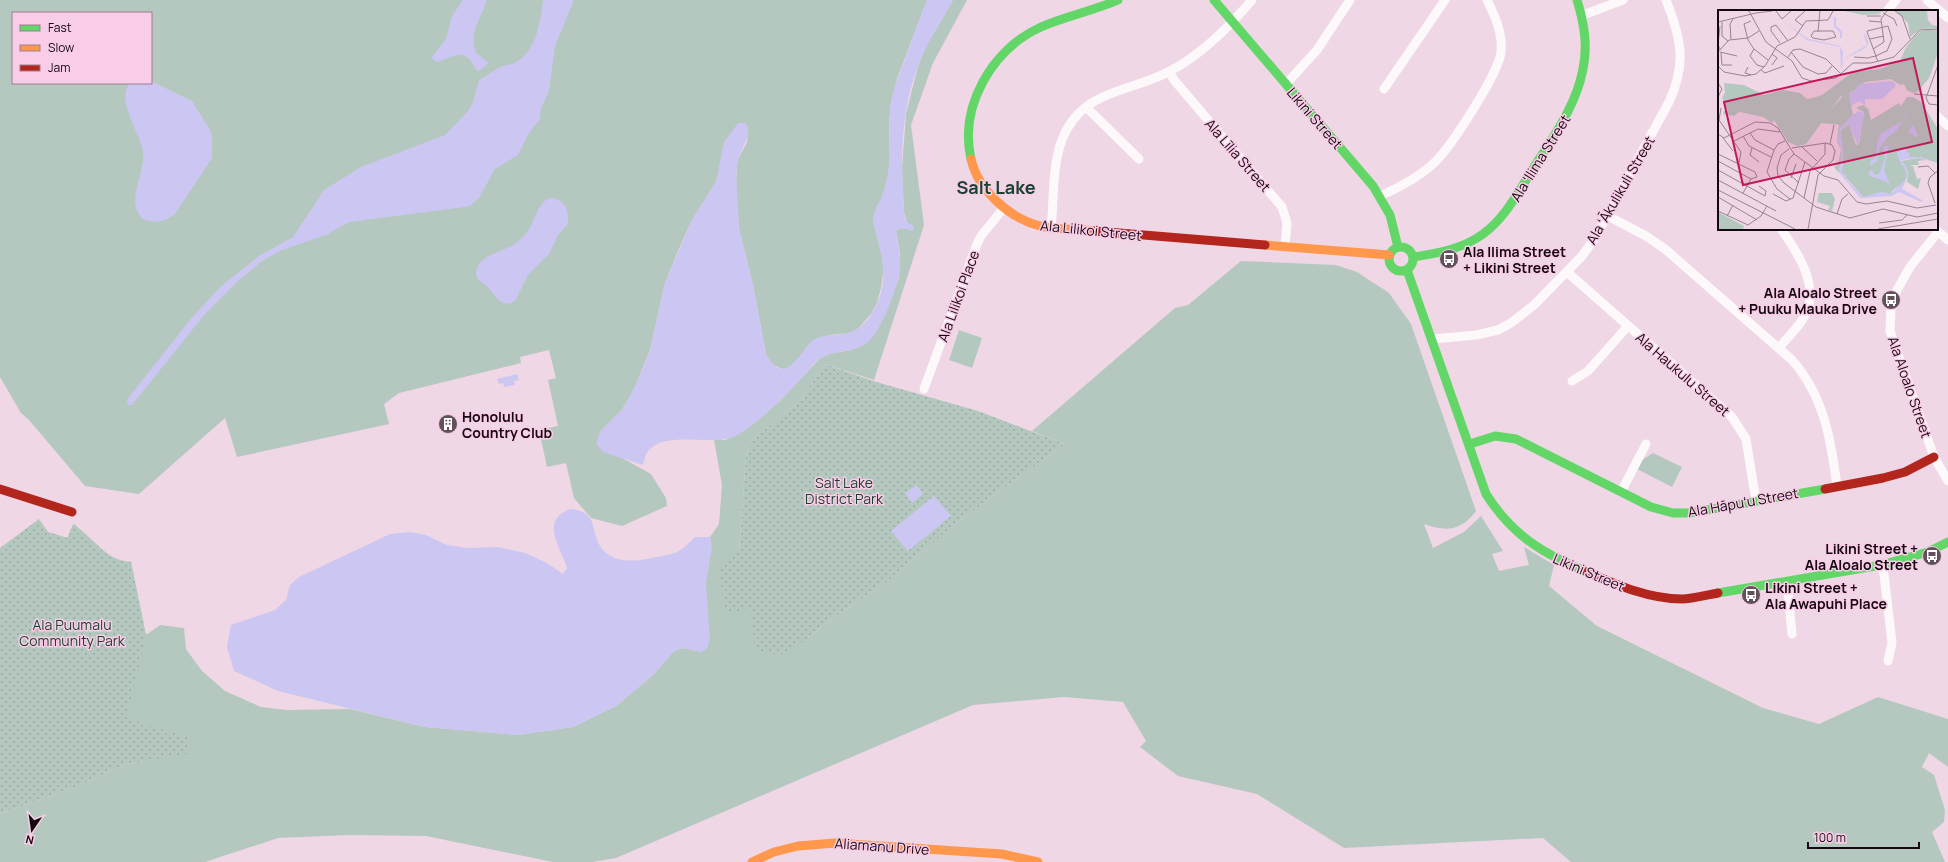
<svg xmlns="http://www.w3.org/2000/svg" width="1948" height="862" font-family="Manrope,sans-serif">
<defs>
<pattern id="park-dots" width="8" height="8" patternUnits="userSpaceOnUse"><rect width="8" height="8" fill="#b4c8bf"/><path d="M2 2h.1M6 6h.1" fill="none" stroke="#9aaaa3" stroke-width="1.8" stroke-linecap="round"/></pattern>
</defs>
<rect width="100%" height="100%" fill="#efd7e5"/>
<path fill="#b4c8bf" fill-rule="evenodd" d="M0,0h927l-30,79 -6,23 -2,23 1,37 -4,24 -13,33 11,46 -3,23 -4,15 -6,11 -13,15 -8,4 -20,2 -27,19 -12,13 -9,2 -10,-5 -6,-10 -13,-69 -14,-56 -3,-45 1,-23 10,-19 1,-14 -27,34 -5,20 -24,38 -14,31 -13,32 -15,67 -17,42 -12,19 -21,21 22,26 29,16 15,24 1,8 -45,20 -31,-8 -17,-20 -8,-35 -19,4 -8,-37 19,-4 -10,-46 8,-2 -7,-28 -29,7 1,6 -122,30 -15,11 5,20 -152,33 -12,-39 -86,76 -54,-8 -56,-66 -8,-7 -21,-36zM13,13h138v70h-138z
M953,0h14l-34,63 -22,62 13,100 -50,155 -49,-16 -25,37 -47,38 -7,17 -7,95 11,58 58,29 24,-19 54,-37 74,-62 105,-76 -33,-13 143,-123 13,-3 53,-44 95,4 21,7 32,21 22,31 65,187c-15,20 -30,21 -52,13l9,24 31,-16 17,-16 22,35 -11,3 7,17 30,-6 -5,-18 30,18 -5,21 48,40 166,82 56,16 59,-27 70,22v48l-19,-14 -7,14 12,8 11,35 -1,12 -12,10 13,30h-374l-28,-24 -199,10 -87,-54 -79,-18 -38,-29 6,-6 -23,-39 -59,-5 -91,8 -357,153 -24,4h-39l-127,-26 -78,-1 -70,3 -73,24h-205v-48l70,-25 57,-25 56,-10 -183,-50 73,-180c21,14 31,36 58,38l15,73 14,-10 24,3 2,21 16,22 23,20 36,16 26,3 63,-1 75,18 93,8 55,-8 43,-21 37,-31 21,-24 9,-3 18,4c2,-24 4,-45 5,-69 0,-15 7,-30 4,-46l9,-13 3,-39 -8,-45h11l10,-4 44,-34 40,-43 10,-5 22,-4 31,-30 17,-42 1,-24 -4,-23 4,-3 13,2 -6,-8 -3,-9 -2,-45 4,-54 11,-44 8,-22z
M959,330l23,8 -10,30 -23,-8z
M1653,453l29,14 -10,20 -35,-18 5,-9z"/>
<path fill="url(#park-dots)" d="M825,364l48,17 105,30 87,33 -105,76 -74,62 -54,37 -45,35 -31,-1 -6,-44 -25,4 -6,-46 20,-16 7,-95 7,-17 47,-38z
M39,519l9,13 20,6 6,-14 34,31 11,6 12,1 15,74 -20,81c20,8 41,15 62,19l-1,18 -60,10 -57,25 -70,25v-266z"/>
<path fill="#cbc7f2" d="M463,0h24c-6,19 -19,31 -11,53l13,10 -10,8h-2c-3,-4 -4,-8 -7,-11 -11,-12 -22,0 -33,2l-6,-4 15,-19 6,-23z
M543,0h31l-19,46 -6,45 -8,17 -1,11 -11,14 -11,22 -23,14 -16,29 -9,8 -5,1 -116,15 -23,13 -44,15 -20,11 -25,21 -32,32 -73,91h-4l-1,-5 6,-8 57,-72 30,-33 39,-31 34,-19 31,-47 37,-23 84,-32 23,-24 5,-9 6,-22c7,-4 14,-9 21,-13 5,-2 10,-2 15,-4 22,-13 25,-40 28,-63z
M927,0h26c-8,16 -19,31 -27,48 -22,43 -26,95 -23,143 0,9 0,18 2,27l2,4 7,4 -1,4 -13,-2 -4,3c1,12 5,24 4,36 -1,18 -20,70 -36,78 -14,8 -33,5 -46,15 -6,5 -11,12 -16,18 -16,17 -49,51 -69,59 -23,9 -67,-7 -85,14 -3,4 -4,10 -5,14l-40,-13 -7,-9 4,-11 21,-21 6,-9 15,-31 8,-21 15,-67 27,-63 24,-38 8,-40 14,-19h8l2,5v8l-9,20 -3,16 3,57 14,56 13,69c16,30 29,8 42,-9 15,-19 42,2 63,-30 17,-27 13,-47 7,-76 -2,-6 -5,-14 -5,-21 1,-8 6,-15 9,-22 3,-8 5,-16 6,-24 4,-23 -1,-46 3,-69 3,-19 12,-36 18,-55 6,-16 11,-32 18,-48z
M151,81l41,20 17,27 3,8v22l-37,56c-10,8 -20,10 -32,5 -19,-17 3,-46 0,-68 -3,-18 -29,-54 -12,-68h20z
M554,198l7,3 5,6 2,9v8l-10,11 -9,19 -21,21 -13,26c-14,9 -19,-6 -28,-15 -3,-3 -7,-4 -10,-8 -6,-23 27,-25 39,-35 5,-4 10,-9 13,-14 7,-10 10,-32 25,-31z
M517,374l2,6 -5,1 1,4 -11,2 -1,-4 -4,1 -2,-5z
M917,485l6,9 -11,9 -7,-10z
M934,496l17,20 -43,35 -17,-20z
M570,509c6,1 12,1 17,6 7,6 6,14 9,22 8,26 34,26 56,21 23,-5 26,-3 43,-21h15l2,10 -6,36 4,57 -3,9 -6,3 -18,-4 -9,3 -21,24 -37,31 -43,21 -55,8 -93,-8 -147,-36 -44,-20 -7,-24 4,-22 44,-15 11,-10 4,-15 9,-8 91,-43 20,-2 16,3 21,10 21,3 29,-1 28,6 22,10 16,11 4,-6c-6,-21 -28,-47 3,-59z"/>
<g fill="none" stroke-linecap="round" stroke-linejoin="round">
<path stroke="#fdf9fb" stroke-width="9" d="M1927,0l21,18
M1887,11l9,-11
M1583,15l40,-15
M1170,72l4,8 108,127 5,16 -2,23
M1286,84l31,-34 33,-50
M1384,89l61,-89
M1086,107l53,52
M1937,116l11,10
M1380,196c18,-8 39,-19 54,-33 17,-16 65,-90 67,-111 2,-18 -6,-36 -14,-52
M1608,216l38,20 19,13 127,111c32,36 39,80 45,126
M1051,228c3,-27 1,-63 11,-88 19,-51 68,-47 108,-69 31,-16 59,-44 82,-71
M1935,229l13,11
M1938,232l-28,35 -13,23 -6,18 -1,23 44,126 14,24
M1567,272l165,145 14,22 10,62
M1433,339l43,-4 22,-5 13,-7 23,-18 48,-49 13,-18 74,-136c18,-39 12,-64 -3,-102
M1779,348c8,-10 19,-20 25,-31 17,-30 -6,-64 -23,-88
M1572,381l16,-10 40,-45
M924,389l53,-145 4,-8 22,-27
M1621,492l25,-48
M1881,565l3,9 8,69 -4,18
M1787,582l5,52"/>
<path stroke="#63d668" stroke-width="9" d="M1214,0l159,186 17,29 8,32
M971,159c-12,-53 21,-110 70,-132 25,-11 52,-16 77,-27
M1389 259a12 12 0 1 1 24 0a12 12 0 1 1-24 0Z
M1414,257c24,-4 49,-8 69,-23 22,-16 34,-40 48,-62 20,-32 45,-65 52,-103 5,-24 1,-46 -6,-69
M1407,270l79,224c26,41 57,60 101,78
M1470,444l25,-8 21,3 135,68 22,6h17l135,-24
M1718,593l163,-28 47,-13 20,-10"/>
<path stroke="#ff974d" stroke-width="9" d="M971,159c7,31 38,59 69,67 17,4 38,3 55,5
M1265,245l124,10
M752,862l22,-10 24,-6 37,-3 167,11 36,8"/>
<path stroke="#b3261e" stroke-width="9" d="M1095,231l170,14
M0,489l72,23
M1825,489l58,-11 22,-6 29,-15
M1587,572c30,13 62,27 95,27 11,0 24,-4 36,-6"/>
</g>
<defs>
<g id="bus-disc" transform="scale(1)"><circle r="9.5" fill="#62505b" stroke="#f9cde7"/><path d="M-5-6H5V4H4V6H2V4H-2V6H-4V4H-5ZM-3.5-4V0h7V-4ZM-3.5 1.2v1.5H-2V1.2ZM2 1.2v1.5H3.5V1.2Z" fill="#fff"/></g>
<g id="building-disc" transform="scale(1)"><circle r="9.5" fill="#62505b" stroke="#f9cde7"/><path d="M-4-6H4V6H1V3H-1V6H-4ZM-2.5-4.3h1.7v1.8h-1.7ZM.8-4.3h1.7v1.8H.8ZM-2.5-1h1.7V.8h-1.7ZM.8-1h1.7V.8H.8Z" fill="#fff"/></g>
</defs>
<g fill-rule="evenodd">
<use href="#bus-disc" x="1449" y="259"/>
<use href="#bus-disc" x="1891" y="300"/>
<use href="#building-disc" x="448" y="424"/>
<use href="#bus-disc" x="1932" y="556"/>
<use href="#bus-disc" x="1751" y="595"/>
</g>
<g text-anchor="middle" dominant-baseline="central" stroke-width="3" stroke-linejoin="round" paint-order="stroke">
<g font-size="14" fill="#160811" stroke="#f9cde7">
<text transform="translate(1315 118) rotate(49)">Likini Street</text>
<text transform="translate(1238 155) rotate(49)">Ala Līlia Street</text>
<text transform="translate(1540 158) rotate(-58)">Ala ʻIlima Street</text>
<text transform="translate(1620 190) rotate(-60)">Ala ʻĀkulikuli Street</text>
<text transform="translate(1091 230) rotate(6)">Ala Lilikoi Street</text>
<text transform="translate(958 296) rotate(-70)">Ala Lilikoi Place</text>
<text transform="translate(1683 374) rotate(41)">Ala Haukulu Street</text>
<text transform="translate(1910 387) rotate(71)">Ala Aloalo Street</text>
<text transform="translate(1743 502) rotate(-10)">Ala Hāpuʻu Street</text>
<text transform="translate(1589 572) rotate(23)">Likini Street</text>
<text transform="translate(882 846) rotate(4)">Aliamanu Drive</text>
</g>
<g font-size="14" font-weight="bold" fill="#160811" stroke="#f9cde7" text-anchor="start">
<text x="1463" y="251">Ala Ilima Street<tspan x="1463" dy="16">+ Likini Street</tspan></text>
<text x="1877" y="292" text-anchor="end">Ala Aloalo Street<tspan x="1877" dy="16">+ Puuku Mauka Drive</tspan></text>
<text x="462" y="416">Honolulu<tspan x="462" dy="16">Country Club</tspan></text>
<text x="1918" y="548" text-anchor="end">Likini Street +<tspan x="1918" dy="16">Ala Aloalo Street</tspan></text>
<text x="1765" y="587">Likini Street +<tspan x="1765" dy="16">Ala Awapuhi Place</tspan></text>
</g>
<g font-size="14" fill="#1a3e2d" stroke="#f9cde7">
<text x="844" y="482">Salt Lake<tspan x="844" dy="16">District Park</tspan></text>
<text x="72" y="624">Ala Puumalu<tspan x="72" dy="16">Community Park</tspan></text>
</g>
<g font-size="18" font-weight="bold" fill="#174330" stroke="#f9cde7">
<text x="996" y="187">Salt Lake</text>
</g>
</g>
<g transform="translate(1718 10)">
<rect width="220" height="220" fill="#efd7e5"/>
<path d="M126,1h42l-8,2 3,1 -18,1zM178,1h31l1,9 4,5 6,1v2l-17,1 -11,8 -2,-14zM215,19l5,2v21l-9,26 -13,15 -2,-4 -1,4 -6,-3 -3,-6 -4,1 -9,-6 -26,3 -16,12 4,21 -8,10 -5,3 -1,12 3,13 -3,20 -5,-6 4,-3 3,-14 -4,-9 2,-17 5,1 5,-11 -3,-14 -5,-4 -35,48 -9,2 -9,-4 -14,-22 -2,3 -9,-6 -18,-4 -6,-1 -5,4 -11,-2 1,-3h4l-6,-13 3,-6 -1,-9 20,2 20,10 19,-5 17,3 7,6 6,-1 9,-3 31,-23 27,-3 20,-8 5,-12 10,-13 6,-5zM189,87h6l8,5 17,27v34l-18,-6 -11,1 -4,-9 -5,2 -3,2 10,20 -2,9 -12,8 -3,4 -9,-2 -17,6 -22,-25 1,-21 -3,-21 9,-7 7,21 3,-1 5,-32 -8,-4 7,-3 5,4 3,11 28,-17 2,3zM0,202l26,14 -1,3h-25z" fill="#b4c8bf"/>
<path d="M210,23l10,5v14l-9,26 -12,14 -4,1 -6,-3 -3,-15 -7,-2 19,-12 5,-10 -4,-4 2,-9zM126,85l6,8 -1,13 -5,9 -25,-2zM200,148l8,2 -8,1 1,4h-10l4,1 4,13 4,-1 -3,11 -11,-7 1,-10 -7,-11zM101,183h13l3,6 -3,12 -4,-1 2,-4 -13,-4z" fill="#b4c8bf"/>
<path d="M145,7v14l5,9v4l-3,4 -21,11 -3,11 -1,-23 -33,-7 -23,-18 24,17 32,7 3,6 -1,11 3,-5 22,-13 -4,-14zM172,71l4,1 2,4 -14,13h-17v6l-6,-4 -8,5 -2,-11 11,-11zM193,95l-6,12 -9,14 -10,8 -6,9 -3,13 -7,5 1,-6 5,-2 1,-16 4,-9 20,-11zM141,101l5,2 -6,33 -9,-22 -9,7 3,21 -1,21 4,2 1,5 16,17 18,-5 9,2 16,-14v-10l-6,-8 -3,-9 7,-4 6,5 -2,3h12l18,6 -20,-5 -17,2 6,8 1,7 -6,14 20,11 -1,2 -22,-10 -7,4 -32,2 -21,-26 3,-19 -4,-13 2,-11 11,-13zM195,114l5,11 -2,2 -8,-5zM165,136h6l-5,23 6,17 -3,-4 -19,-7 3,-6 4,6 4,-1 6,-16z" fill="#cbc7f2"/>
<path fill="none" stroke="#cbc7f2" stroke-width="2" d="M117,7v9l6,6v6"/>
<path fill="none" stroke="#988490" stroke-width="1" d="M31,1l17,31 26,19 10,17 9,3 25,-3 17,-15h18l23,-6 26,-27 18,-1M58,1l6,8 9,-8M177,1l7,5 8,23M38,3l16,-2M165,3l11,6 3,7M149,6h14M33,11l-7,3 4,16 6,9 14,11M151,11l12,1M0,12l38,-9M4,12v14l6,5M2,16l-2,19 2,4M85,16l-8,-6 10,-9M96,21h19l3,6 -12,3 -11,-2 -2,-2zM100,22l2,-21M13,29l-1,-15 3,-5M152,29l14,-3M62,33l-9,-12v-4l5,-2 12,16M36,39l-4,7 7,9 7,2M155,39l11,-7 -3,-23 6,-8M0,42l11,-12 19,-2 11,-7M2,42l17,4M73,42l12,15 15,7 8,-1 6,-7M3,43l1,12h10M70,47l5,-7 7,-1 26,10 15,15M136,47l14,1 3,-1 5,-1 8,-4 3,-1 5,-12 -4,-13 -21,5v1l9,24v1l2,4M54,55l5,-7 -5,-4M220,55l-12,33 3,6 9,1M0,56l6,6 21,4 11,-2 9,-8 12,-20 18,-9 11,-16 22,-1 5,-9M30,57l-3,6 6,2M43,60l4,3 19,-7M0,73l4,6 -4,8M196,84l24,2M3,98l-2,12 22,32 -2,11M32,123l5,7 19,10M0,124l6,4 31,-16 15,1 8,5 16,26 30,22 14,4 19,22 9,2 21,-3 30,7 19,-3M25,126l6,10 22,11M5,128l10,13M16,131l24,-12 22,3M67,131l-7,3 -4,6 -7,22 10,17 13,10M112,134l4,-19M84,137l15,14M34,138l-2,7 9,7M74,138l34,-5 6,2 3,6 -2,9 -15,15 -10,54M71,139l-8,6 -4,13 1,8 6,7 32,24 34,11 33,-9 34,8 21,-4M0,144l37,18 2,5 -6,2 -33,-18M76,144l-5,5 -4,11 14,13M200,157l10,-1 7,7M0,160l47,26 1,-5 -7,-5M73,168l5,-14M0,170l58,31M0,180l77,39M25,183l8,-14M55,184l13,7 7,-3 12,-36M0,187l39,23M86,188l6,-27 15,-17v-11M217,193l-7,-20 2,-6 8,-6M0,201l30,14 13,-9 6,-10M119,204l5,-15 6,-5M9,206l6,-11M161,213l23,-3 5,-5M160,219l60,-10"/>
<path fill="#c2185b" fill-opacity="0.15" stroke="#c2185b" stroke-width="2" d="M195,48l19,84 -189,43 -19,-83z"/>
<rect width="220" height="220" fill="none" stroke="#160811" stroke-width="2"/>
</g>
<rect x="12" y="12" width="140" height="72" fill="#f9cde7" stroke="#9e7e91"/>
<rect x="20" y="25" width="20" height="6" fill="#63d668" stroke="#9e7e91"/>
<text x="48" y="32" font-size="12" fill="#160811">Fast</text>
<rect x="20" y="45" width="20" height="6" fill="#ff974d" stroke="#9e7e91"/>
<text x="48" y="52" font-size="12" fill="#160811">Slow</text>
<rect x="20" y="65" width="20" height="6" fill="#b3261e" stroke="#9e7e91"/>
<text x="48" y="72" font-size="12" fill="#160811">Jam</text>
<g transform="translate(32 830) rotate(193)" stroke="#f9cde7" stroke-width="3" paint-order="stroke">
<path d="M0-3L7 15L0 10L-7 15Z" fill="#160811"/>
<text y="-6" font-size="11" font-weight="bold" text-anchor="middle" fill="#160811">N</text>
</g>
<path d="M1808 842v6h111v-6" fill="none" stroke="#160811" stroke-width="2"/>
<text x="1814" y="842" font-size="12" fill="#160811" stroke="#f9cde7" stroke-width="3" paint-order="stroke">100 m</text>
</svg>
